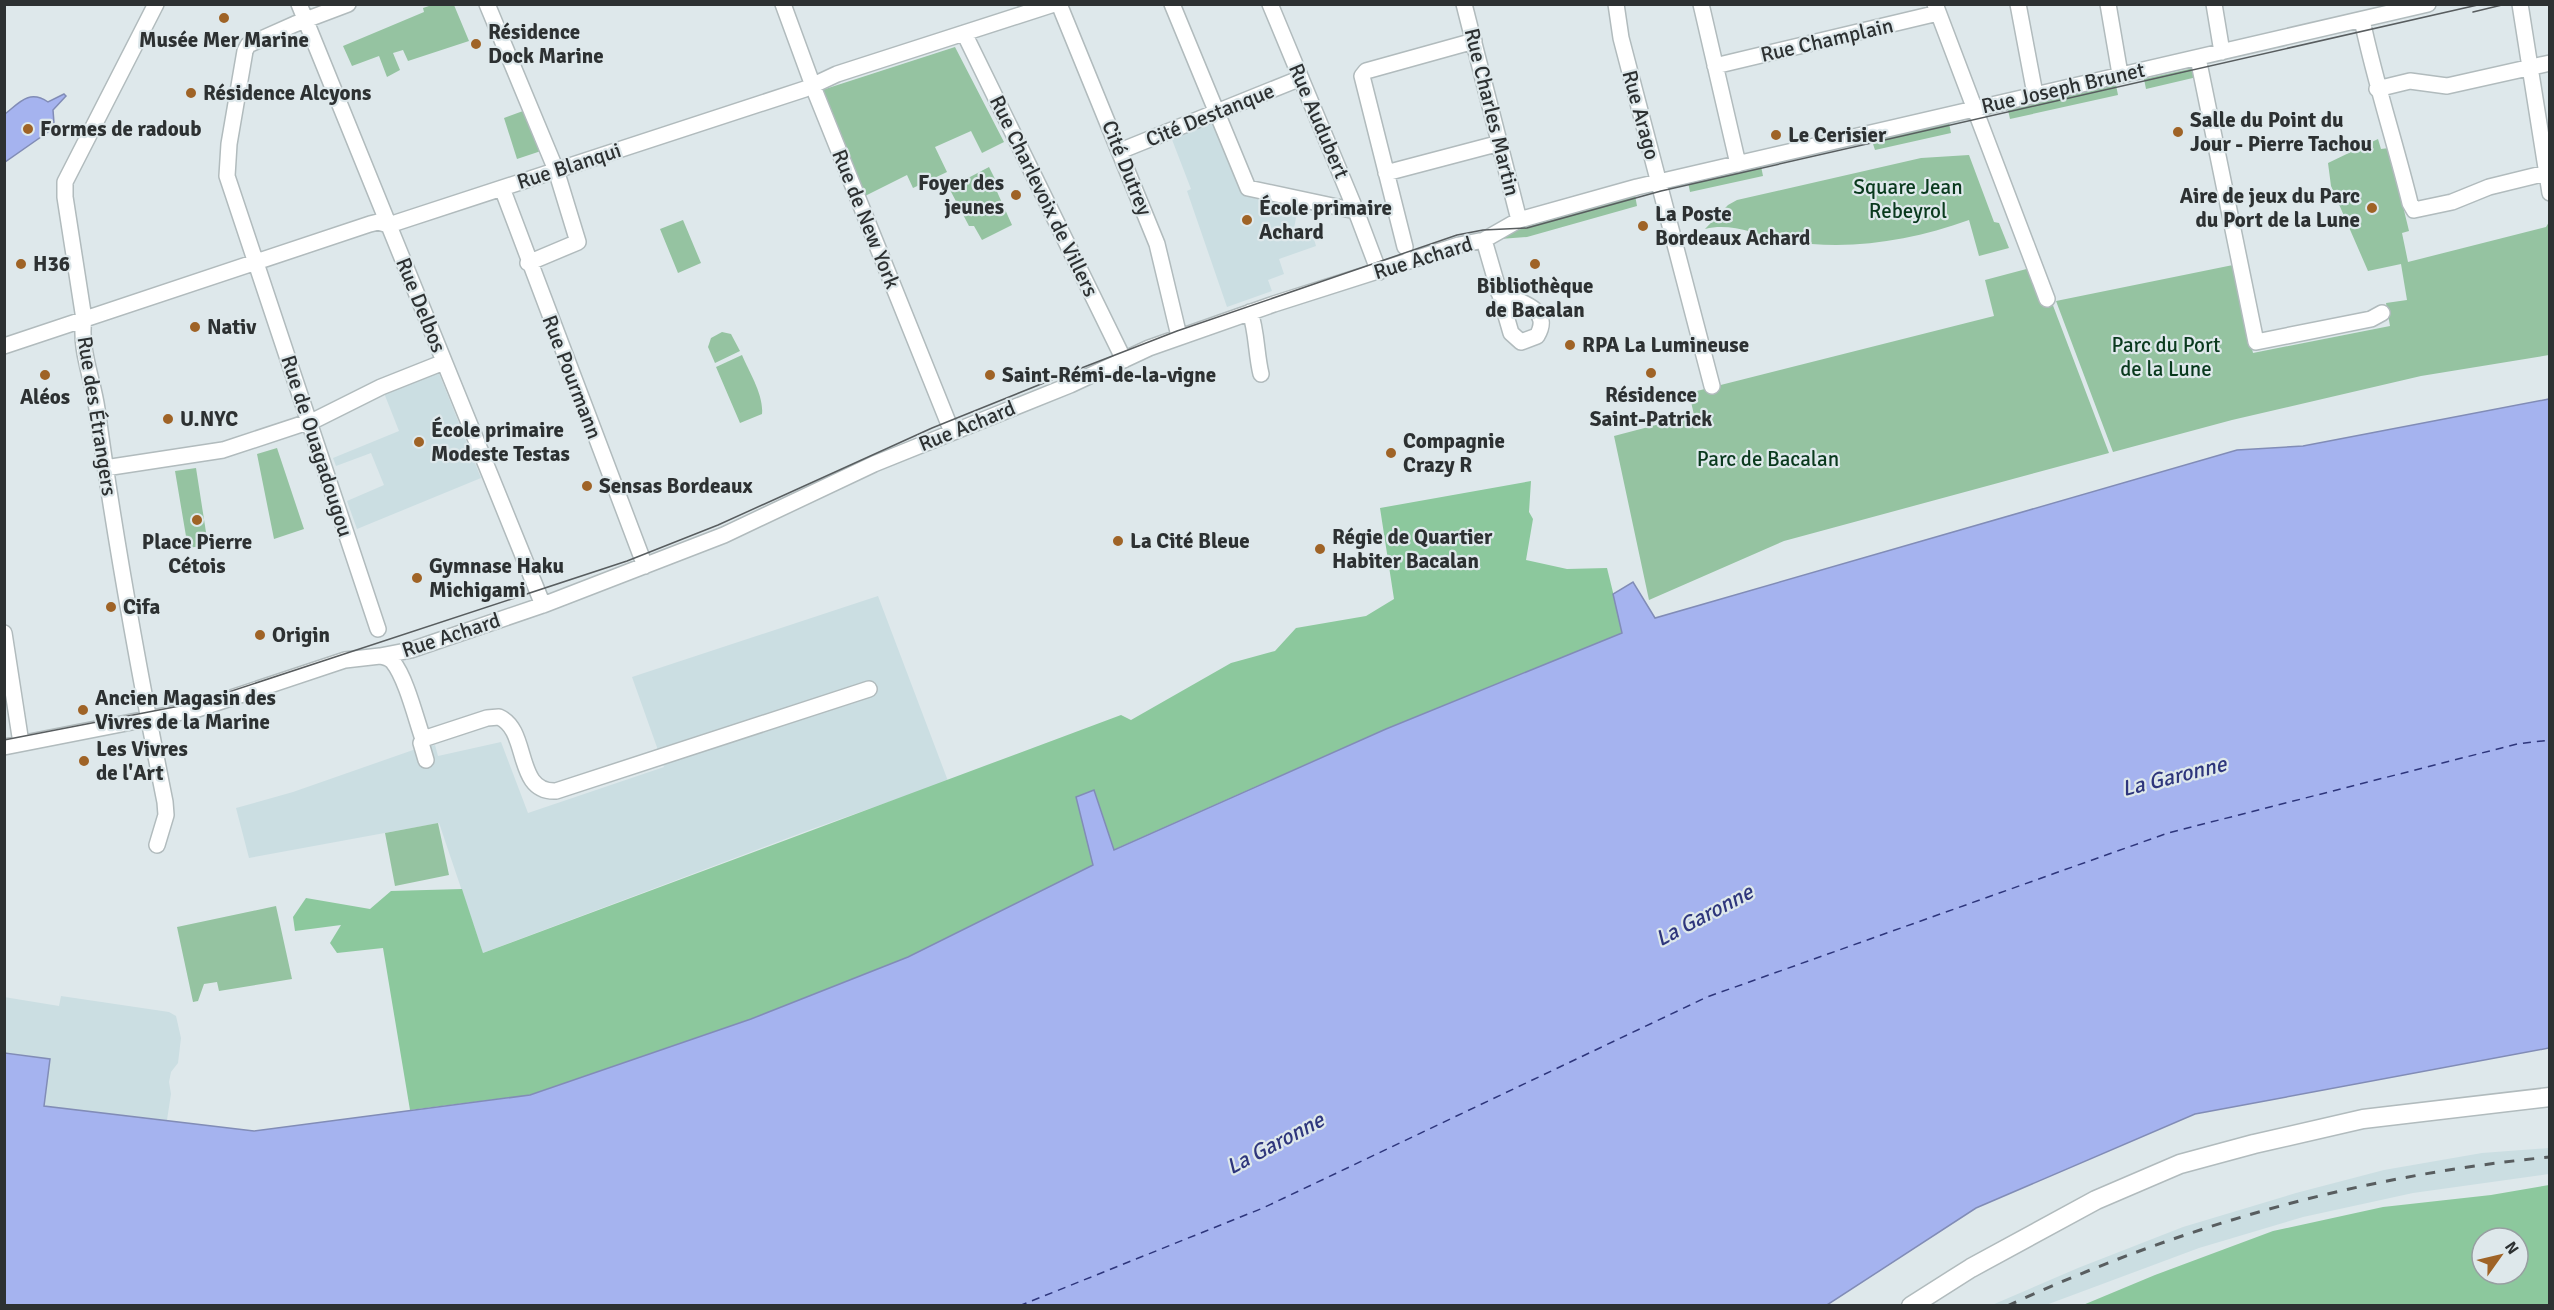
<svg xmlns="http://www.w3.org/2000/svg" width="2554" height="1310" font-family="Signika,sans-serif">
<rect width="100%" height="100%" fill="#dee8eb"/>
<path fill="#cbdee2" d="M1210,122l4,1 30,73 54,11 -5,27 21,5 2,7 -37,13 5,15 -16,6 4,11 -45,16 -40,-116 4,-2 -20,-52z
M438,371l43,107 -124,51 -10,-28 37,-16 -13,-32 -35,13 -3,-8 66,-27 -15,-38z
M878,596l70,185 -136,48 -329,124 -44,-130 -190,35 -13,-50 57,-16 123,-43 19,-4 3,11 63,-14 27,71 136,-46 -32,-90z
M61,996l108,16 7,4 5,22 -3,25 -7,9 -2,10 2,12 -4,26 -124,-14 7,-47 -45,-6 -1,-56 55,9z
M2549,1148v26l-136,19 -110,24 -104,31 -153,57h-54l86,-37 105,-41 113,-34 88,-23 98,-17z"/>
<path fill="#95c3a1" d="M432,5h22l15,36 -61,20 -5,-11 -10,3 7,17 -13,7 -8,-21 -27,10 -9,-20 81,-34 -1,-4z
M955,47l49,95 -22,11 -11,-22 -36,16 12,25 -34,16 -6,-13 -42,21 -43,-106z
M2194,68l3,9 -51,12 -2,-10z
M2116,85l2,10 -108,24 -2,-9z
M523,111l18,40 -24,8 -13,-41z
M1949,123l2,10 -76,17 -3,-9z
M2378,139l3,10 8,-1 20,83 -7,2 6,29 138,-35 3,-5v133l-128,21 -189,44 -119,32 -57,-151 177,-36 20,88 137,-27 -4,-23 21,-3 -6,-36 -33,7 -37,-85 -3,-23z
M1969,155l25,67 5,1 10,25 -30,8 -10,-36c-59,21 -120,31 -182,21 -28,-5 -54,-19 -82,-12l23,-24 9,-5 184,-42z
M1761,166l2,10 -73,16 -2,-10z
M989,167l8,16 -3,2 18,40 -30,15 -8,-14h-5l-20,-38z
M1635,195l2,11 -110,31 -27,2 16,-12z
M683,220l18,43 -23,10 -18,-44z
M2038,266l71,187 -325,88 -135,59 -35,-164 80,-21 -5,-22 305,-77 -9,-36z
M722,332l9,2 9,17 -25,12 -7,-16 3,-9z
M742,355c7,17 22,40 20,59l-22,9 -24,-56z
M277,448l27,81 -30,10 -17,-85z
M196,468l12,77 -20,3 -13,-77z
M438,823l11,52 -54,11 -10,-53z
M276,906l16,73 -73,12 -2,-9 -13,2 -6,17 -5,1 -16,-75z"/>
<path fill="#8cc89d" fill-rule="evenodd" d="M1531,481l-2,31 4,7 -7,41 41,9 40,-1 16,65 -237,96 -273,121 -19,-59 -18,6 18,68 -186,92 -157,62 -221,76 -120,15 -27,-162 -46,5 -7,-10 11,-18 -46,6 -2,-14 13,-19 64,11 21,-18 71,-2 21,64 638,-238 10,5 100,-57 44,-12 21,-23 70,-12 28,-17 -14,-91z
M2549,1185v120h-466l72,-30 118,-44 110,-24 108,-12zM2482,1238h36v36h-36z"/>
<path fill="#a5b3ef" stroke="#818cb6" stroke-width="1.5" d="M64,94l2,2 -13,14 1,13 -6,9 -43,30v-48c14,-11 24,-25 43,-12z
M2549,399v649l-354,66 -219,94 -149,97h-1822v-252l45,6 -6,47 210,25 276,-36 221,-76 157,-62 185,-92 -17,-68 18,-7 20,60 272,-121 236,-96 -9,-39 20,-12 22,36 582,-168 66,-4z"/>
<g fill="none" stroke-linecap="round" stroke-linejoin="round">
<path stroke="#2e367c" stroke-width="1.5" stroke-dasharray="8 6" stroke-linecap="butt" d="M1019,1306l244,-98 444,-211 461,-164 349,-89 33,-4"/>
<g stroke="#b1bbbd" stroke-width="18">
<path id="minor" d="M156,4l-91,178v15l19,122c-5,29 9,61 13,90 18,132 42,263 68,393l1,13 -9,30
M299,4l244,601
M348,4l-53,20 -47,21 -3,6 -16,93 -2,32 151,453
M487,4l69,166 22,72 -50,21
M783,4l33,90 136,338
M1059,4l98,240 22,92
M1172,4l76,184 108,23
M1270,4l86,207 23,61
M1464,4l55,216
M1616,4l5,34 91,348
M1701,4l37,160
M1935,4l112,295
M2018,4l17,90
M2108,4l12,70
M2214,4l8,48
M2520,4l30,189
M2362,20c13,62 33,122 48,183l4,7 38,-8 37,-15 61,-15
M964,33l160,327
M2198,58l58,284 115,-23 11,-6
M1715,66l223,-53
M2377,89l33,-8 37,5 103,-23
M1120,151l181,-73
M1386,173l114,-30
M502,188l143,378
M1484,240l27,93 10,9 16,-6c16,-27 -18,-35 -38,-43
M1405,247l-43,-171 4,-5 108,-30
M1250,312c7,20 6,42 11,62
M4,346l366,-122 8,-2 11,3 416,-136 32,-15 217,-70
M105,468l118,-18 94,-31 64,-32 63,-25
M4,633l17,110
M380,656c6,1 10,2 13,6 13,16 23,57 30,77l-2,4 5,17
M423,739l64,-21 12,-1c31,13 15,76 57,74l313,-102
M4,747l194,-38 147,-49 35,-4 31,-6 132,-45 181,-70 150,-71 196,-79 79,-37 125,-44 185,-59 25,-5 35,-20 118,-33 791,-183"/>
</g>
<g stroke="#b1bbbd" stroke-width="21">
<path id="major" d="M1911,1306l60,-38 125,-68 84,-36 74,-20 109,-25 187,-22"/>
</g>
<use href="#minor" stroke="#fff" stroke-width="15"/>
<use href="#major" stroke="#fff" stroke-width="18"/>
<path stroke="#585d5f" stroke-width="1.5" d="M2473,12l33,-8
M4,740l191,-37 432,-142 91,-36 214,-97 134,-54 111,-43 280,-96 26,-5 44,-2 134,-37 821,-187"/>
<path stroke="#585d5f" stroke-width="3" stroke-dasharray="10 10" stroke-linecap="butt" d="M2007,1306c176,-81 350,-130 543,-149"/>
</g>
<g fill="#9f6326" stroke="#dee8eb" stroke-width="2">
<circle cx="224" cy="18" r="6"/>
<circle cx="476" cy="44" r="6"/>
<circle cx="191" cy="93" r="6"/>
<circle cx="28" cy="129" r="6"/>
<circle cx="2178" cy="132" r="6"/>
<circle cx="1776" cy="135" r="6"/>
<circle cx="1016" cy="195" r="6"/>
<circle cx="2372" cy="208" r="6"/>
<circle cx="1247" cy="220" r="6"/>
<circle cx="1643" cy="226" r="6"/>
<circle cx="21" cy="264" r="6"/>
<circle cx="1535" cy="264" r="6"/>
<circle cx="195" cy="327" r="6"/>
<circle cx="1570" cy="345" r="6"/>
<circle cx="1651" cy="373" r="6"/>
<circle cx="45" cy="375" r="6"/>
<circle cx="990" cy="375" r="6"/>
<circle cx="168" cy="419" r="6"/>
<circle cx="419" cy="442" r="6"/>
<circle cx="1391" cy="453" r="6"/>
<circle cx="587" cy="486" r="6"/>
<circle cx="197" cy="520" r="6"/>
<circle cx="1118" cy="541" r="6"/>
<circle cx="1320" cy="549" r="6"/>
<circle cx="417" cy="578" r="6"/>
<circle cx="111" cy="607" r="6"/>
<circle cx="260" cy="635" r="6"/>
<circle cx="83" cy="710" r="6"/>
<circle cx="84" cy="761" r="6"/>
</g>
<g text-anchor="middle" dominant-baseline="central" stroke-width="4.5" stroke-linejoin="round" paint-order="stroke">
<g font-size="21" font-weight="bold" fill="#2d3132" stroke="#dee8eb" text-anchor="start">
<text x="488" y="32">Résidence<tspan x="488" dy="24">Dock Marine</tspan></text>
<text x="224" y="40" text-anchor="middle">Musée Mer Marine</text>
<text x="203" y="93">Résidence Alcyons</text>
<text x="2190" y="120">Salle du Point du<tspan x="2190" dy="24">Jour - Pierre Tachou</tspan></text>
<text x="40" y="129">Formes de radoub</text>
<text x="1788" y="135">Le Cerisier</text>
<text x="1004" y="183" text-anchor="end">Foyer des<tspan x="1004" dy="24">jeunes</tspan></text>
<text x="2360" y="196" text-anchor="end">Aire de jeux du Parc<tspan x="2360" dy="24">du Port de la Lune</tspan></text>
<text x="1259" y="208">École primaire<tspan x="1259" dy="24">Achard</tspan></text>
<text x="1655" y="214">La Poste<tspan x="1655" dy="24">Bordeaux Achard</tspan></text>
<text x="33" y="264">H36</text>
<text x="1535" y="286" text-anchor="middle">Bibliothèque<tspan x="1535" dy="24">de Bacalan</tspan></text>
<text x="207" y="327">Nativ</text>
<text x="1582" y="345">RPA La Lumineuse</text>
<text x="1002" y="375">Saint-Rémi-de-la-vigne</text>
<text x="1651" y="395" text-anchor="middle">Résidence<tspan x="1651" dy="24">Saint-Patrick</tspan></text>
<text x="45" y="397" text-anchor="middle">Aléos</text>
<text x="180" y="419">U.NYC</text>
<text x="431" y="430">École primaire<tspan x="431" dy="24">Modeste Testas</tspan></text>
<text x="1403" y="441">Compagnie<tspan x="1403" dy="24">Crazy R</tspan></text>
<text x="599" y="486">Sensas Bordeaux</text>
<text x="1332" y="537">Régie de Quartier<tspan x="1332" dy="24">Habiter Bacalan</tspan></text>
<text x="1130" y="541">La Cité Bleue</text>
<text x="197" y="542" text-anchor="middle">Place Pierre<tspan x="197" dy="24">Cétois</tspan></text>
<text x="429" y="566">Gymnase Haku<tspan x="429" dy="24">Michigami</tspan></text>
<text x="123" y="607">Cifa</text>
<text x="272" y="635">Origin</text>
<text x="95" y="698">Ancien Magasin des<tspan x="95" dy="24">Vivres de la Marine</tspan></text>
<text x="96" y="749">Les Vivres<tspan x="96" dy="24">de l'Art</tspan></text>
</g>
<g font-size="21" fill="#2d3132" stroke="#dee8eb">
<text transform="translate(1827 40) rotate(-13)">Rue Champlain</text>
<text transform="translate(2063 88) rotate(-13)">Rue Joseph Brunet</text>
<text transform="translate(1492 112) rotate(76)">Rue Charles Martin</text>
<text transform="translate(1210 115) rotate(-22)">Cité Destanque</text>
<text transform="translate(1641 115) rotate(75)">Rue Arago</text>
<text transform="translate(1319 121) rotate(67)">Rue Audubert</text>
<text transform="translate(569 166) rotate(-18)">Rue Blanqui</text>
<text transform="translate(1127 168) rotate(68)">Cité Dutrey</text>
<text transform="translate(1044 196) rotate(64)">Rue Charlevoix de Villers</text>
<text transform="translate(866 219) rotate(68)">Rue de New York</text>
<text transform="translate(1423 258) rotate(-17)">Rue Achard</text>
<text transform="translate(421 305) rotate(68)">Rue Delbos</text>
<text transform="translate(572 377) rotate(69)">Rue Pourmann</text>
<text transform="translate(97 416) rotate(81)">Rue des Étrangers</text>
<text transform="translate(967 426) rotate(-22)">Rue Achard</text>
<text transform="translate(317 446) rotate(72)">Rue de Ouagadougou</text>
<text transform="translate(451 635) rotate(-18)">Rue Achard</text>
</g>
<g font-size="21" fill="#09391d" stroke="#dee8eb">
<text x="1908" y="187">Square Jean<tspan x="1908" dy="24">Rebeyrol</tspan></text>
<text x="2166" y="345">Parc du Port<tspan x="2166" dy="24">de la Lune</tspan></text>
<text x="1768" y="459">Parc de Bacalan</text>
</g>
<g font-size="22" font-style="italic" fill="#2e367c" stroke="#dee8eb">
<text transform="translate(2174 776) rotate(-14)">La Garonne</text>
<text transform="translate(1704 915) rotate(-28)">La Garonne</text>
<text transform="translate(1275 1143) rotate(-28)">La Garonne</text>
</g>
</g>
<rect width="2554" height="1310" fill="none" stroke="#2d3132" stroke-width="12"/>
<g transform="translate(2500 1256) rotate(56)"><circle r="28" fill="#dee8eb" stroke="#979fa1" stroke-width="1.5"/>
<path d="M0-4.5L10 22L0 15L-10 22Z" fill="#9f6326"/>
<text y="-9" font-size="16" font-weight="bold" text-anchor="middle" fill="#2d3132">N</text>
</g>
</svg>
